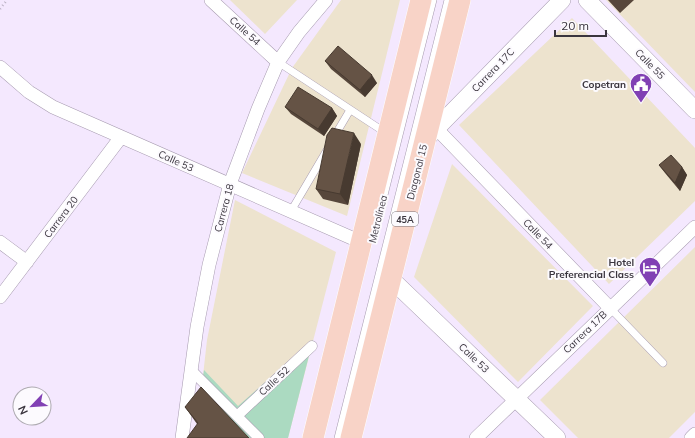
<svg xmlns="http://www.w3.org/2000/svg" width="695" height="438" font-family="Mulish,sans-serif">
<rect width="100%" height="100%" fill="#f4e8fe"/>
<path fill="#ede3ce" d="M230,0h67l-32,34z
M341,0h59l-53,216 -105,-43 50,-105z
M606,0h89v92z
M572,18l123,130v53l-86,83 -150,-159z
M452,164l141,142 -75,76 -104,-105z
M235,200l101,52 -48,186h-92l11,-98z
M695,247v165l-26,26h-91l-38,-38z"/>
<path fill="#abdac1" d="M313,340l-25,98h-42l-45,-48 3,-20 34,36z"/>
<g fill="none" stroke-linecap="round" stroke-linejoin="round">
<g stroke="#a79bb0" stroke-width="8">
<path id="service" d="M278,62l108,71
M334,137l16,-27
M291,211l36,-61
M378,219l55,-219
M610,308l53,55
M338,438l110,-438"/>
</g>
<g stroke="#a79bb0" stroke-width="11">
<path id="pedestrian" d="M191,370l68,68
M237,416l75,-70"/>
</g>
<g stroke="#a79bb0" stroke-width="14">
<path id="minor" d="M211,0l67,62
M0,67l29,25 24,15 308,135
M431,123l179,185
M0,242l27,20
M0,297l121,-160
M182,438l15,-111 12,-62 21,-81 28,-75 20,-47 21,-30 27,-32
M476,438l219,-211
M691,438l4,-4"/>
</g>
<g stroke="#a79bb0" stroke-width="18">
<path id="tertiary" d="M587,0l108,110
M425,140l137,-140
M390,278l167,160"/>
</g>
<g stroke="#fff" stroke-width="22">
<path id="primary" d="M313,438l108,-438
M351,438l109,-438"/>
</g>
<path stroke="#bab1c3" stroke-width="2.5" stroke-dasharray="1 3" stroke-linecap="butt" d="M0,9l7,-9"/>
<use href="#service" stroke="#fff" stroke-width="7"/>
<use href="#pedestrian" stroke="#fff" stroke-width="10"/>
<use href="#minor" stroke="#fff" stroke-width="13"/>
<use href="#tertiary" stroke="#fff" stroke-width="17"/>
<use href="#primary" stroke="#f8d3c7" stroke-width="21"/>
</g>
<path fill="#57473b" d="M608,0h26l-14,13z
M325,61l52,22 -12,14 -34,-28z
M285,107l47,1 5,8 -13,20 -33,-22z
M361,144l-13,61 -25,-6 -7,-10z
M659,165l23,2 5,8 -7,16 -15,-18z
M185,407l64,31 -52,-14z"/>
<path fill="#473a30" d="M372,75l5,8 -12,14 -5,-7z
M332,108l5,8 -13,20 -6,-7z
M354,133l7,11 -13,61 -8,-11z
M682,167l5,8 -7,16 -5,-8z"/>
<path fill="#655345" stroke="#473a30" d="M338,46l34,29 -12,15 -35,-29z
M298,87l34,21 -14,21 -33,-22z
M332,128l22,5 -14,61 -24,-5 11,-54z
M671,155l11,12 -7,16 -16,-18z
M201,387l48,51h-62l11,-15 -13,-16z"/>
<defs>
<g id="civic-pin" transform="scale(1.15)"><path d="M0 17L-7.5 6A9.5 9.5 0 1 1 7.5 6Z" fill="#8140b4" stroke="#fcfafe"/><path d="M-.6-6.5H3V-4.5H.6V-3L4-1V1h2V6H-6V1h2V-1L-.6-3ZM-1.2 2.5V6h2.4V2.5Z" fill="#fff"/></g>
<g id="hotel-pin" transform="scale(1.15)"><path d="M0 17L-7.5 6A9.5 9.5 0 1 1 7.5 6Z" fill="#8140b4" stroke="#fcfafe"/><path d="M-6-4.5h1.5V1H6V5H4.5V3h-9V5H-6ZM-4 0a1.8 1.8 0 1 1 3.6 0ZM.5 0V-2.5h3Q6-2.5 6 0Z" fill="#fff"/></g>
</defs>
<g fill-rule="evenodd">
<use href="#civic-pin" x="641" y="84"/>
<use href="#hotel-pin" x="650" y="268"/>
</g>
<g text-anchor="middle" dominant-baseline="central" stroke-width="4" stroke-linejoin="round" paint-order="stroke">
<rect fill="#fcfafe" stroke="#747078" stroke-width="1" x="392" y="212" width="26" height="14" rx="3"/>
<g font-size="9" font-weight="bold" fill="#3a353e">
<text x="405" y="219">45A</text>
</g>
<g font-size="10" fill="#3a353e" stroke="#fcfafe">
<text transform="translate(245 31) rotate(42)">Calle 54</text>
<text transform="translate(650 64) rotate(46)">Calle 55</text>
<text transform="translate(493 70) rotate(-46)">Carrera 17C</text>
<text transform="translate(176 161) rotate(24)">Calle 53</text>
<text transform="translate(417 172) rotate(-76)">Diagonal 15</text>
<text transform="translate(224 208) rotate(-75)">Carrera 18</text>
<text transform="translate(61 217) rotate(-53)">Carrera 20</text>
<text transform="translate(378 219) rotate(-76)">Metrolínea</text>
<text transform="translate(538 234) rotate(46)">Calle 54</text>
<text transform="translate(585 332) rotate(-44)">Carrera 17B</text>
<text transform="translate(474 358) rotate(44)">Calle 53</text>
<text transform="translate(274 381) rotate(-43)">Calle 52</text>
</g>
<g font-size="10" font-weight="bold" fill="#3a353e" stroke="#fcfafe" text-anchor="end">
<text x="626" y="84">Copetran</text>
<text x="634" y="262">Hotel<tspan x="634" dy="12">Preferencial Class</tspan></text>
</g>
</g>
<g transform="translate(32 406) rotate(245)"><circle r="19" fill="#fcfafe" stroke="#aeabb1"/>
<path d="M0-3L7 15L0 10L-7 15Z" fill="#8140b4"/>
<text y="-6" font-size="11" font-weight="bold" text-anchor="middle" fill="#3a353e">N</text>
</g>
<path d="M555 30v6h51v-6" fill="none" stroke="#3a353e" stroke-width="2"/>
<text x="561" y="30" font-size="12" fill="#3a353e" stroke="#fcfafe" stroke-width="3" paint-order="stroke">20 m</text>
</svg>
